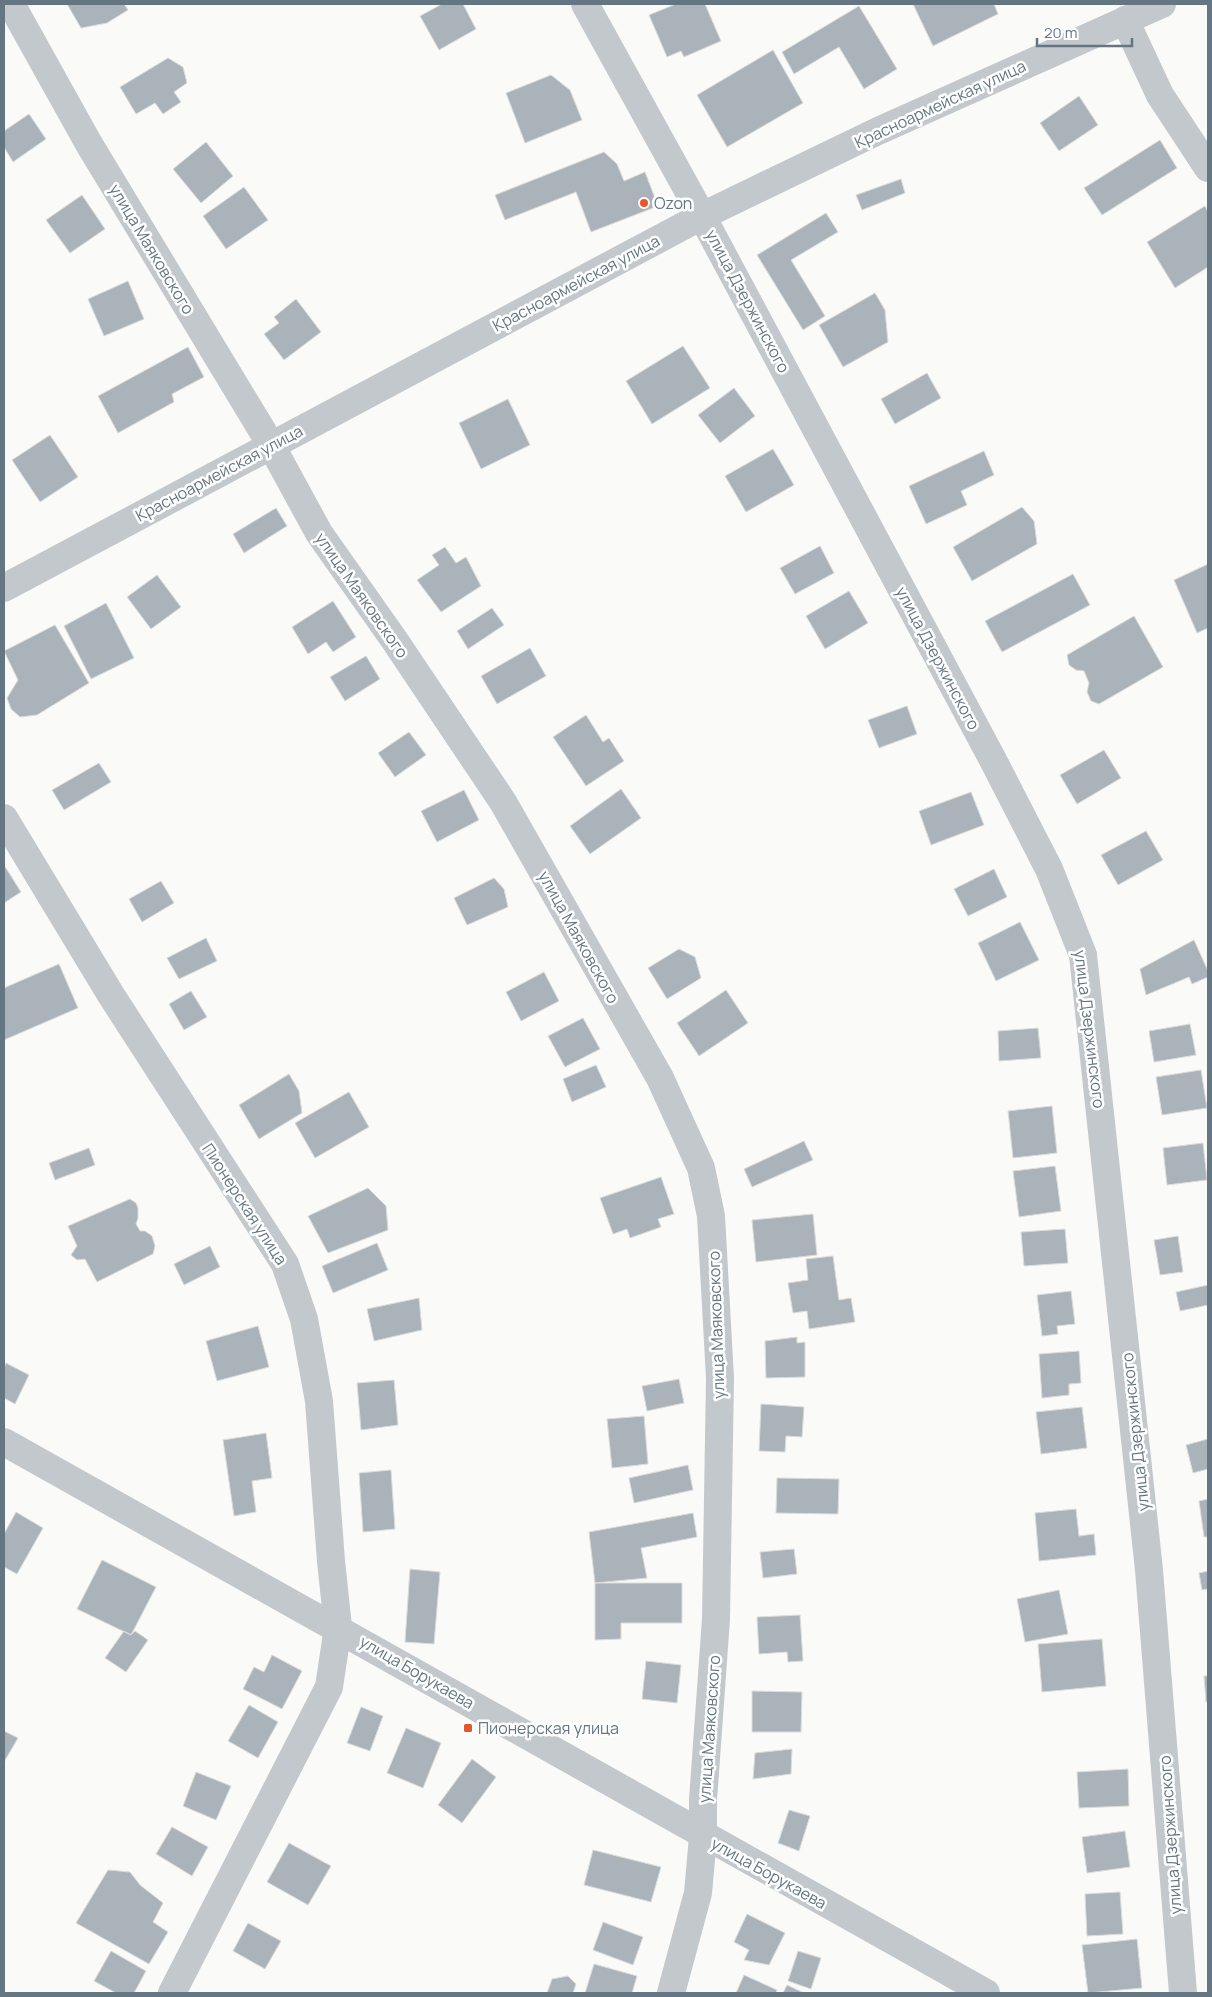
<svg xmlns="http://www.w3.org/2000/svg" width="1212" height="1997" font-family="Manrope,sans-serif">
<rect width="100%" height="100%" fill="#fafaf8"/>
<path fill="#aab3b9" stroke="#dcdcda" d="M67,4h57l4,6 -21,13 -26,5z
M442,4h21l13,25 -37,21 -19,-34z
M676,4h29l16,37 -37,16 -3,-6 -14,6 -18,-42z
M913,4h81l4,10 -65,32z
M859,6l38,63 -33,20 -25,-42 -45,27 -12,-22z
M773,50l30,53 -76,44 -30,-52z
M168,58l15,9 4,16 -13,9 7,10 -18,12 -8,-11 -19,11 -16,-27z
M551,75l19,15 12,30 -57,23 -19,-50z
M1079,96l19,29 -39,26 -19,-28z
M29,114l17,25 -33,23 -9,-15v-16z
M1160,140l17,28 -75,47 -18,-27z
M206,142l27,34 -32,27 -28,-34z
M604,152l13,12 7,17 21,-9 13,34 -67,26 -15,-40 -71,28 -10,-25z
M901,179l4,14 -43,17 -6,-15z
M244,187l24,33 -42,29 -23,-33z
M82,195l23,34 -35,24 -24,-33z
M1205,206l3,6v55l-33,21 -28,-46z
M826,213l12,19 -47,28 34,56 -22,14 -46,-75z
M128,281l16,38 -40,17 -16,-37z
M875,293l10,17 3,32 -45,25 -24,-42z
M296,299l25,33 -37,28 -20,-26 15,-11 -5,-6z
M683,346l27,42 -58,36 -26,-43z
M188,347l16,30 -32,17 2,8 -56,31 -20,-37z
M927,373l14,25 -46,26 -14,-25z
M734,388l21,28 -35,27 -22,-28z
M508,399l22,46 -49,24 -22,-46z
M50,435l28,42 -38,25 -28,-42z
M773,449l21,36 -48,27 -21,-36z
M984,451l10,24 -33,16 6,14 -41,19 -17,-38z
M1022,507l12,14 3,23 -65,37 -19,-34z
M276,508l11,18 -43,27 -11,-19z
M820,546l14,27 -39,21 -15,-26z
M445,547l11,16 10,-6 15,29 -40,26 -24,-32 22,-15 -7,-10z
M1208,564v64l-11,5 -23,-53z
M1073,574l17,31 -88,47 -17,-31z
M157,575l24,32 -30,22 -24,-32z
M849,591l19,32 -43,26 -19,-33z
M333,601l23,36 -23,15 -7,-10 -18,12 -16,-27z
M106,603l28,55 -43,21 -27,-53z
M492,608l12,17 -36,24 -11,-18z
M1134,616l29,51 -64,37 -8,-3 -4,-9 2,-9 -5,-12 -8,-1 -7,-5 -2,-10z
M55,625l34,58 -52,32 -17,2 -9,-8 -4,-11 11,-18 -14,-29z
M530,648l16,28 -49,28 -16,-28z
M366,656l14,23 -35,22 -15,-24z
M907,706l10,28 -38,14 -11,-28z
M586,715l17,27 6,-4 15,23 -38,25 -33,-49z
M409,732l17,23 -31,22 -17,-24z
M1104,750l17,28 -44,26 -17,-29z
M99,763l12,19 -47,28 -12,-20z
M621,789l20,29 -51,36 -20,-28z
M464,790l15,30 -42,22 -16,-31z
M971,792l13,33 -53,20 -12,-34z
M1146,831l17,29 -45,25 -17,-30z
M4,865l17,27 -17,11z
M994,869l13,28 -39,19 -14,-27z
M494,878l10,11 4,18 -41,18 -13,-27z
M161,881l13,22 -32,19 -13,-23z
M1020,922l19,38 -43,21 -18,-38z
M206,938l11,23 -38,18 -12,-21z
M1194,940l14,31v6l-16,7 -3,-7 -43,18 -6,-26z
M679,949l16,8 6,21 -34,21 -19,-31z
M59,964l19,44 -74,32v-52z
M544,972l15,29 -38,20 -15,-29z
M726,990l22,33 -49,33 -22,-33z
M191,991l16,26 -23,13 -15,-26z
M583,1018l17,31 -35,18 -17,-31z
M1190,1024l6,31 -42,7 -5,-31z
M1038,1028l3,30 -42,3 -1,-30z
M596,1065l10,22 -34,15 -9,-23z
M1201,1070l6,38 -45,7 -6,-38z
M289,1074l10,17 3,22 -43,26 -20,-34z
M349,1092l20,35 -54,31 -20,-35z
M1052,1106l5,47 -44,5 -5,-47z
M804,1141l9,19 -61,27 -8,-18z
M1203,1143l4,37 -40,5 -4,-37z
M89,1148l6,17 -40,15 -6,-17z
M1055,1166l6,45 -42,6 -6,-46z
M661,1177l13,37 -16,5 3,8 -31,11 -3,-9 -14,5 -13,-36z
M368,1188l18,18 2,24 -60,23 -20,-37z
M130,1199l6,4 2,5v10l-2,6 4,7h5l7,5 3,10 -2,8 -56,28 -12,-23 -8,1 -6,-5 6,-9 -9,-20z
M813,1214l4,41 -61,7 -4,-42z
M1065,1229l3,34 -44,3 -3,-34z
M1178,1236l5,36 -23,3 -6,-35z
M377,1243l11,27 -55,23 -11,-27z
M210,1246l10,21 -36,18 -10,-21z
M833,1256l6,44 12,-2 4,24 -46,7 -2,-18 -14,2 -5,-30 20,-3 -2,-21z
M1208,1285v20l-28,6 -4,-19z
M1071,1291l4,33 -18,2 1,8 -16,2 -5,-41z
M419,1298l3,32 -48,11 -7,-32z
M258,1326l11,41 -52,14 -11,-40z
M797,1337v6l8,-1v35l-39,1 -1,-37z
M1079,1351l2,32 -12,1v11l-27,3 -3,-44z
M6,1363l23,12 -14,29 -11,-6v-30z
M679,1379l5,24 -37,8 -5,-25z
M394,1380l4,45 -37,5 -4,-47z
M761,1404l43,3 -2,30 -16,-1 -1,16 -26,-1z
M1082,1407l5,41 -46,6 -5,-42z
M644,1416l4,48 -36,4 -5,-49z
M266,1433l6,45 -20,3 4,31 -22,4 -11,-76z
M1208,1439v30l-15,4 -7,-28z
M688,1465l5,25 -59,13 -5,-25z
M391,1470l4,59 -32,3 -4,-59z
M777,1478l62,1 -1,35 -62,-1z
M1208,1499v38h-4l-5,-36z
M1076,1509l3,27 15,-2 2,21 -57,6 -4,-48z
M16,1512l27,16 -26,46 -13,-7v-33z
M693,1513l4,24 -56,11 6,30 -52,5 -6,-51z
M794,1549l3,25 -34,4 -3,-26z
M102,1560l54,27 -25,48 -54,-26z
M410,1569l30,3 -6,72 -29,-2z
M1208,1571v18l-6,1 -3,-17z
M595,1583h87v40h-61v16l-26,1z
M1059,1590l9,44 -43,8 -8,-43z
M800,1615l3,46 -15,1 -1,-10 -28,2 -2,-37z
M124,1631l7,4 4,-4 13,9 -22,32 -21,-14z
M1102,1639l4,47 -64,6 -4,-48z
M272,1655l30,16 -20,38 -39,-20 11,-22 10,5z
M646,1661l35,4 -4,38 -35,-4z
M1204,1676h4v26h-2z
M752,1691l50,1 -1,40h-49z
M249,1705l29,17 -20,36 -30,-17z
M361,1707l22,9 -13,35 -23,-8z
M406,1728l35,15 -18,45 -36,-15z
M4,1731l14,7 -14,24z
M792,1749l-1,25 -38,5 2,-26z
M472,1759l24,18 -34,46 -24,-18z
M1128,1769l1,37 -50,2 -2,-36z
M196,1772l35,14 -15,34 -33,-14z
M789,1810l21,6 -11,35 -21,-8z
M172,1827l36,20 -16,29 -36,-22z
M1125,1831l5,36 -43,6 -5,-36z
M289,1843l42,23 -23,39 -41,-23z
M593,1850l68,17 -10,35 -67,-17z
M108,1870l22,2 10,13 23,18 -10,19 15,10 -19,32 -73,-41z
M1120,1892l3,42 -36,2 -2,-42z
M747,1914l38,19 -16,32 -25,-5 5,-10 -15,-8z
M603,1922l40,15 -10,28 -40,-15z
M248,1923l33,18 -16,28 -32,-18z
M1137,1939l5,49 -54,5 -6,-48z
M111,1951l35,20 -12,22h-18l-22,-12z
M798,1951l23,7 -10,31 -23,-8z
M594,1964l43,12 -5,17h-47z
M744,1975l33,15 -1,3h-40z
M568,1976l8,8 -3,9h-26l5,-14z
M787,1985l17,8h-21z"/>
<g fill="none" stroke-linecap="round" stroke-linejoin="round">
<path stroke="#c3c8cc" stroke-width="28" d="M11,4l78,140 182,301 48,88 76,108 108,161 157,276 41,90 10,48 9,162 -4,241 -13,181v37l-5,56 -27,100
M585,4l117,212 291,544 56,109 34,86 66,615 34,423
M1125,20l35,75 48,73
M4,818l107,177 174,269 19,55 15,82 12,160 7,66 -9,60 -157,306"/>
<path stroke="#c3c8cc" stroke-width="28" d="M4,588l698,-372 176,-85 284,-127
M4,1442c328,182 654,369 982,551"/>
</g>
<g fill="#e4572e" stroke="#fff" stroke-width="2">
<circle cx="644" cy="203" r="5"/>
<rect x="463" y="1723" width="10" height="10" rx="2.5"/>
</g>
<g text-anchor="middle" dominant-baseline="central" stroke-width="5" stroke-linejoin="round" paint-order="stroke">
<g font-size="16" fill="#657683" stroke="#fff">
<text transform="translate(940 104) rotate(-25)">Красноармейская улица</text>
<text transform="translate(152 249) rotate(59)">улица Маяковского</text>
<text transform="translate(576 283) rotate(-28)">Красноармейская улица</text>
<text transform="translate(748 301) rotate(62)">улица Дзержинского</text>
<text transform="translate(219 473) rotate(-28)">Красноармейская улица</text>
<text transform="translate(362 595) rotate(55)">улица Маяковского</text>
<text transform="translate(938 658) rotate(62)">улица Дзержинского</text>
<text transform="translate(579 937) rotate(61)">улица Маяковского</text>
<text transform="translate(1090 1029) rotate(83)">улица Дзержинского</text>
<text transform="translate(245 1204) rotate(57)">Пионерская улица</text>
<text transform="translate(716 1325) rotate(-92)">улица Маяковского</text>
<text transform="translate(1135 1432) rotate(-96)">улица Дзержинского</text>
<text transform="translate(417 1672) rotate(30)">улица Борукаева</text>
<text transform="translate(709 1729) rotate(-86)">улица Маяковского</text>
<text transform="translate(1170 1835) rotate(-94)">улица Дзержинского</text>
<text transform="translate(769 1873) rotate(29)">улица Борукаева</text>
</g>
<g font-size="16" fill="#657683" stroke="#fff" text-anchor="start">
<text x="654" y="203">Ozon</text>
<text x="478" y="1728">Пионерская улица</text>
</g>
</g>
<rect width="1212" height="1997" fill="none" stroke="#657683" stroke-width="10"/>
<path d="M1037 38v8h95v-8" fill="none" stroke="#657683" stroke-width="2.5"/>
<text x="1044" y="38" font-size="15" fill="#657683" stroke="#ffffff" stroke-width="4" paint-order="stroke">20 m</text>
</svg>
